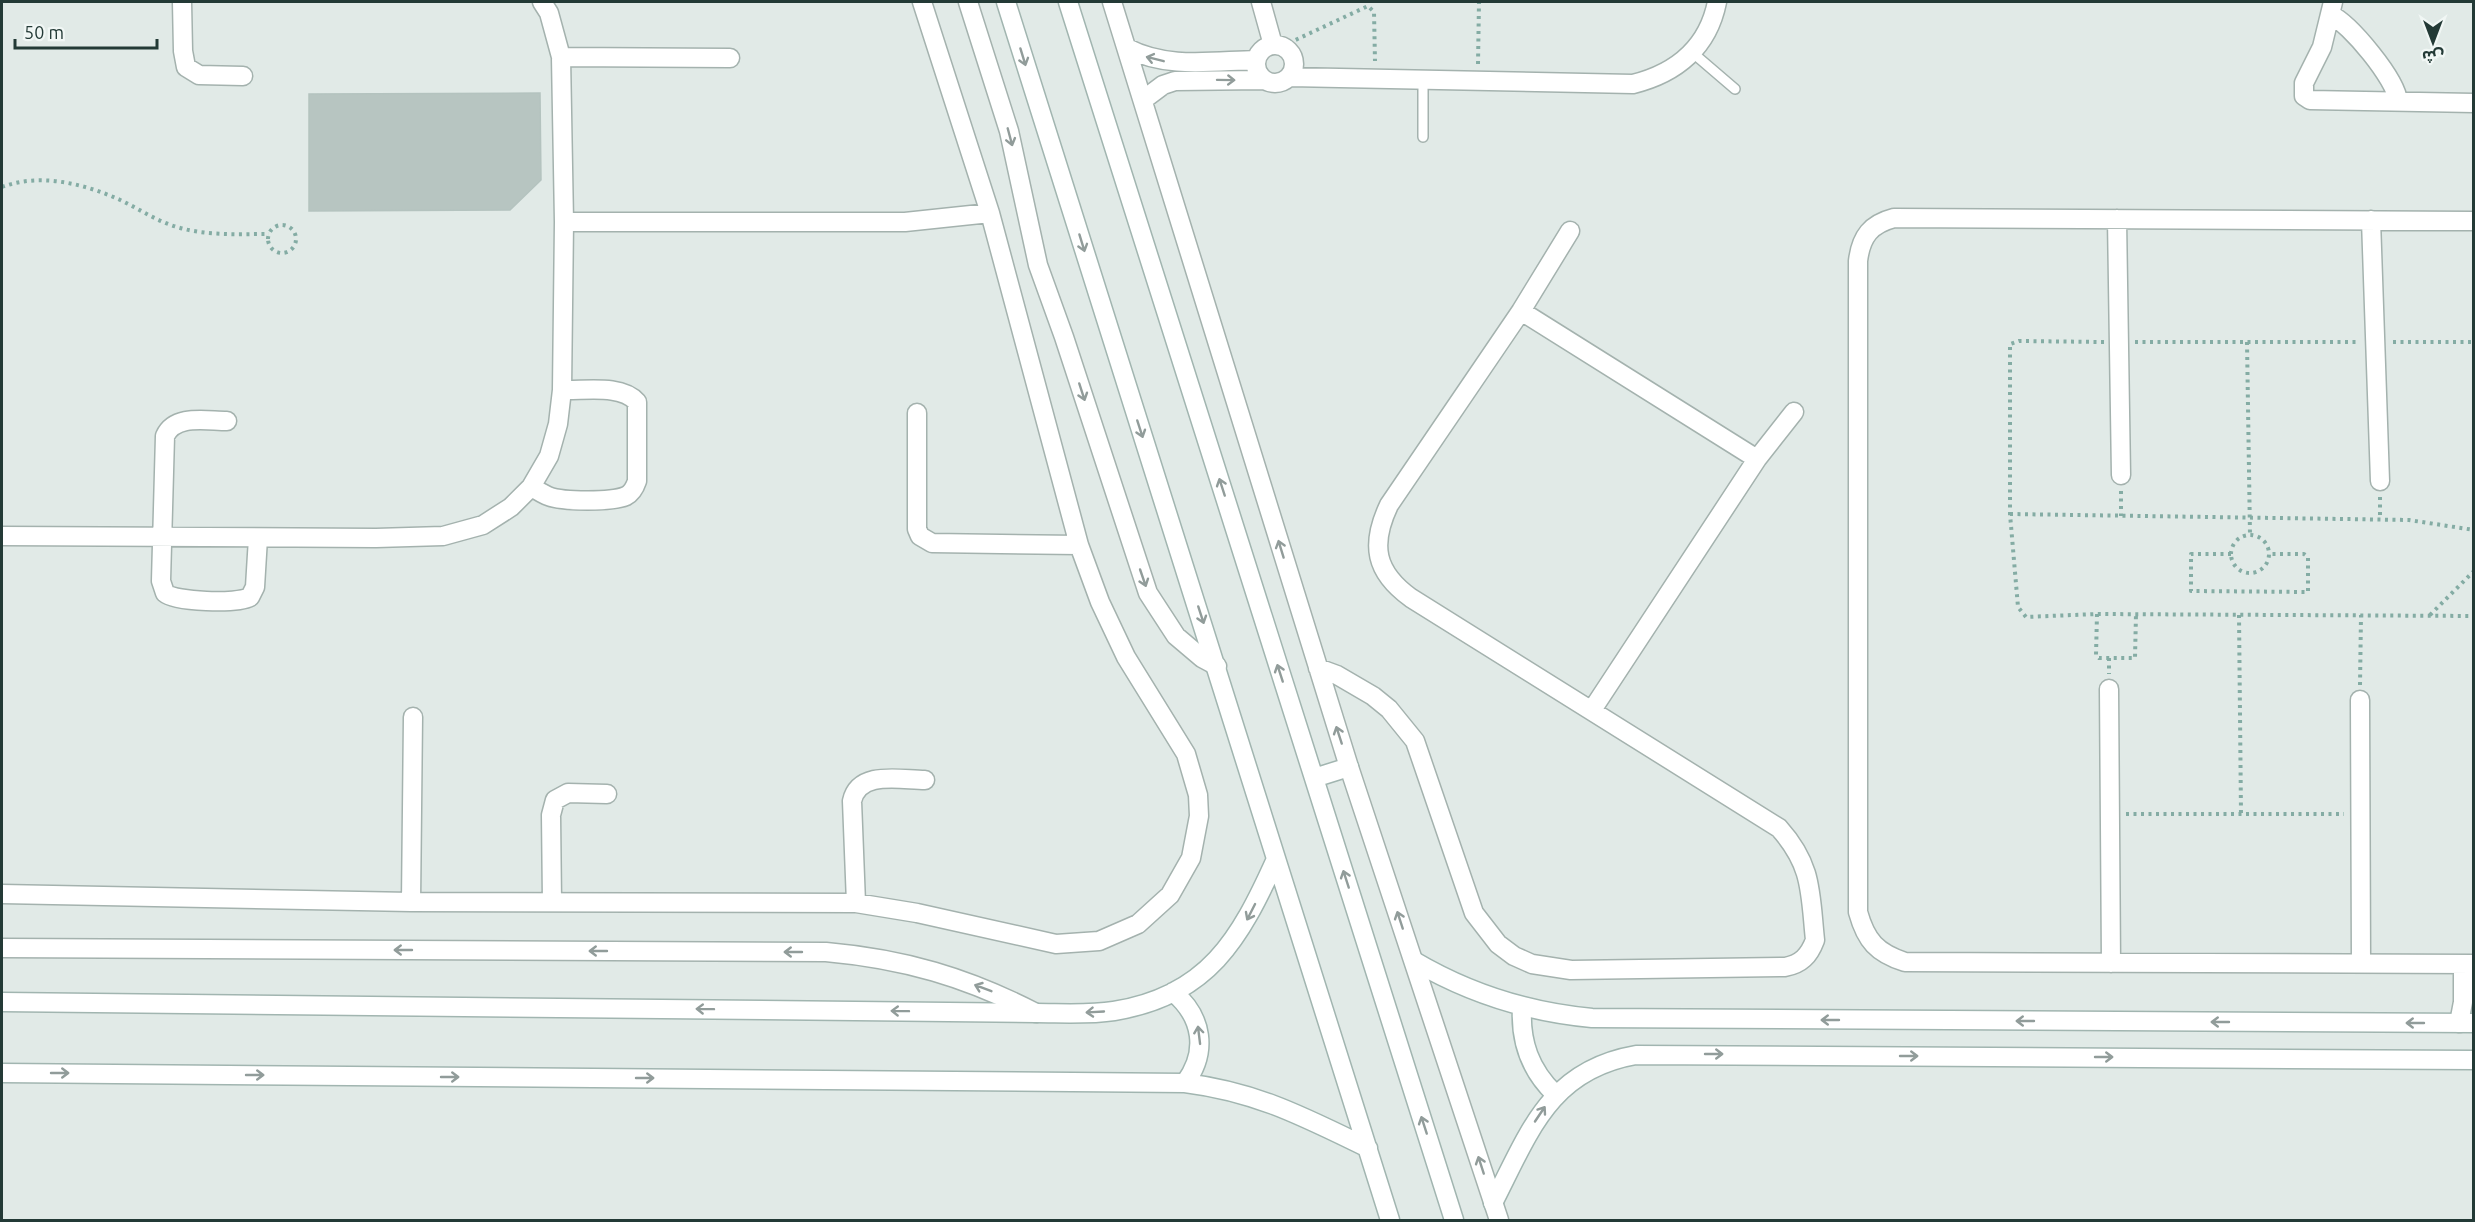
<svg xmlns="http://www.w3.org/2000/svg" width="2475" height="1222" font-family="Ubuntu,'Noto Sans Arabic',sans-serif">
<rect width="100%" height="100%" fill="#e1eae7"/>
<path fill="#b7c5c1" stroke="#b4c3bf" stroke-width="1.5" d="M540,93l1,87 -31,30 -201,1v-117z"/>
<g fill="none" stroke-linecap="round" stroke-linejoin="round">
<g stroke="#a4b2ae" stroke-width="12">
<path id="lane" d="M1693,53l42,36
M1423,81v56"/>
</g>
<g stroke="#a4b2ae" stroke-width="21">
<path id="street" d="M182,2l1,49 3,16 13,8 44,1
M968,2l41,129 29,134 26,72 84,256 28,43 26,22 15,8
M1112,2l237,765 150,453
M1261,2l12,43
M2333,2l-11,45 -18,36v13l6,4 164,3
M2331,15c19,9 65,64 67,86
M1256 64a19 19 0 1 1 38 0a19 19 0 1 1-38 0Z
M1127,48c40,21 85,13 128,12
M561,57l169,1
M1290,77l343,7c44,-11 75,-37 84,-82
M1143,100l20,-15 12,-4 88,-1
M2117,219l4,256
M2371,220l9,261
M2474,221l-580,-3c-23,6 -33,18 -36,43v651c8,29 19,41 47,50l569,2
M564,222h341l85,-9
M1521,311l236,148
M917,413v116l3,7 12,7 147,2
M227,421c-21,0 -52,-7 -62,15l-4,145 4,12c10,9 72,11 85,4l5,-10 3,-49
M531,487c6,3 12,7 17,9 15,6 64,6 78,0 6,-3 9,-9 11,-15v-79c-16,-18 -52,-11 -75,-12
M2,536l374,2 67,-2 40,-11 28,-18 20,-20 18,-31 9,-32 4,-34 2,-168 -3,-165 -12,-44 -7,-11
M1318,668l19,7 36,21 16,13 26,32 59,172 24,31 16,12 18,8 39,6 214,-3c16,-3 24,-11 30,-27 -5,-47 -2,-74 -36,-112l-368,-230c-36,-26 -41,-53 -22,-93l132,-194 49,-80
M2109,689l2,274
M2360,700l1,264
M1592,710l165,-251 37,-47
M2,894l409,8 445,1 61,10 139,31 43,-3 39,-17 32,-29 21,-37 8,-42 -1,-21 -12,-41 -60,-97 -26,-55 -21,-57 -89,-332 -68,-211
M411,902l2,-185
M552,902l-1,-87 4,-15 13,-7 39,1
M856,903l-4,-102c7,-31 48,-21 73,-21
M2,948l824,4c78,7 140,25 210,61
M2459,1023l4,-21v-38"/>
</g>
<g stroke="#a1b5b0" stroke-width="21">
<path id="secondary" d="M1006,2l384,1218
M1068,2l386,1218
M1314,778l35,-11
M1414,961c56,33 113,51 178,57l882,5
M1173,992c30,25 35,60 12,91
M2,1002l1034,11c25,0 52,2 78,-2 94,-15 126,-72 162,-152
M1522,1007c-2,35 8,63 33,87
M2,1073l1183,10c72,9 119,34 183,65
M1493,1203c36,-70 56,-133 143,-148l838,5"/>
</g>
<path stroke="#84aca4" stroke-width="4" stroke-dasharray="3 4.5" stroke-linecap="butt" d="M1289,43l79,-37 6,6 1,49
M1478,64l1,-62
M2,187c37,-14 80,-4 116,12 20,9 38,22 59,28 29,9 61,7 92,7
M268 239a14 14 0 1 1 28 0a14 14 0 1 1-28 0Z
M2104,342l-85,-1 -9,3v170l8,93 8,10 71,-3 377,2
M2135,342h224
M2247,342l3,193
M2393,342h81
M2121,491v25
M2380,497v22
M2010,514l399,6 65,10
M2231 554a19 19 0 1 1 38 0a19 19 0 1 1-38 0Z
M2231,554h-40v37l117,1v-35l-4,-3h-35
M2097,614l-1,41 3,3h36l1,-44
M2239,615l2,199
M2430,615l44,-44
M2109,658v16
M2360,685l1,-70
M2126,814h218"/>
<use href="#lane" stroke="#fff" stroke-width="9"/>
<use href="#street" stroke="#fff" stroke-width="18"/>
<use href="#secondary" stroke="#fff" stroke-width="18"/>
</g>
<defs><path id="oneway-shaft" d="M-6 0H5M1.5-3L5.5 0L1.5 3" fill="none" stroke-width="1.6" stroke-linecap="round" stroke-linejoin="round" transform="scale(1.5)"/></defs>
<g stroke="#919c9a">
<use href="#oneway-shaft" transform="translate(1023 57) rotate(73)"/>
<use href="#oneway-shaft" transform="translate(1155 59) rotate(-166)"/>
<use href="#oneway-shaft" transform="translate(1226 80) rotate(1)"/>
<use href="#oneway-shaft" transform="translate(1010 137) rotate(75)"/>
<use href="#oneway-shaft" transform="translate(1082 243) rotate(73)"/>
<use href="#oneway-shaft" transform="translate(1082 392) rotate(72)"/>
<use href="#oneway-shaft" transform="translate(1140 429) rotate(72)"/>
<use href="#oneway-shaft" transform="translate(1222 487) rotate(-108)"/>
<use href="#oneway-shaft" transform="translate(1281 549) rotate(-107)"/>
<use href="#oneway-shaft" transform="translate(1143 578) rotate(71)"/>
<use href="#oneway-shaft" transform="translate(1201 615) rotate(72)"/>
<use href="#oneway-shaft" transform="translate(1280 673) rotate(-108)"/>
<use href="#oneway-shaft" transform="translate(1339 735) rotate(-108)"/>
<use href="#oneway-shaft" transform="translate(1346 879) rotate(-108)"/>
<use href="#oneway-shaft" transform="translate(1251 912) rotate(117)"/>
<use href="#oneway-shaft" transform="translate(1400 920) rotate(-108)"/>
<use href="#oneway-shaft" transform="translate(403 950) rotate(-180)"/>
<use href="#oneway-shaft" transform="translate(598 951) rotate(-180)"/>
<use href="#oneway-shaft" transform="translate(793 952) rotate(-180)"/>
<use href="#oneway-shaft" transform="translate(983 988) rotate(-159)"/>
<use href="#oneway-shaft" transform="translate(705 1009) rotate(-179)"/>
<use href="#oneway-shaft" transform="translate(900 1011) rotate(-179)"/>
<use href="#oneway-shaft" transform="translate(1095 1012) rotate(177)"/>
<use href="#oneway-shaft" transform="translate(1830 1020) rotate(-180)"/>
<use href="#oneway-shaft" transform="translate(2025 1021) rotate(-180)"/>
<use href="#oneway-shaft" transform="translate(2220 1022) rotate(-180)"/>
<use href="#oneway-shaft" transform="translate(2415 1023) rotate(-180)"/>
<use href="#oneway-shaft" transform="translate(1199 1035) rotate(-97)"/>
<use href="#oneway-shaft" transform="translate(1714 1054)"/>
<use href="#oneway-shaft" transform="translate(1909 1056)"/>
<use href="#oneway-shaft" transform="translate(2104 1057)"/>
<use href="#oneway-shaft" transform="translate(60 1073)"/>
<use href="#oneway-shaft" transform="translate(255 1075)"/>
<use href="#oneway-shaft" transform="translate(450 1077)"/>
<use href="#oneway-shaft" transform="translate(645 1078)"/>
<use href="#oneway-shaft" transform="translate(1540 1114) rotate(-56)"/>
<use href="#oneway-shaft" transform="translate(1424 1125) rotate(-108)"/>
<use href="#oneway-shaft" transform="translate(1481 1165) rotate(-108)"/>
</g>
<rect width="2475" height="1222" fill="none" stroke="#233a36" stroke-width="6"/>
<g transform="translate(2433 42) rotate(180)" stroke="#f1f7f5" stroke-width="4.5" paint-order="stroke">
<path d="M0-4.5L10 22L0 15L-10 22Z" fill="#233a36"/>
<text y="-9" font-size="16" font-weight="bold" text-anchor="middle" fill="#233a36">ش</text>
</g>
<path d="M15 39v9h142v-9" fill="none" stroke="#233a36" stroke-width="3"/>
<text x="24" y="39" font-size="18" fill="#233a36" stroke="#f1f7f5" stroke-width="4.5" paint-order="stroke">50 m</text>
</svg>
